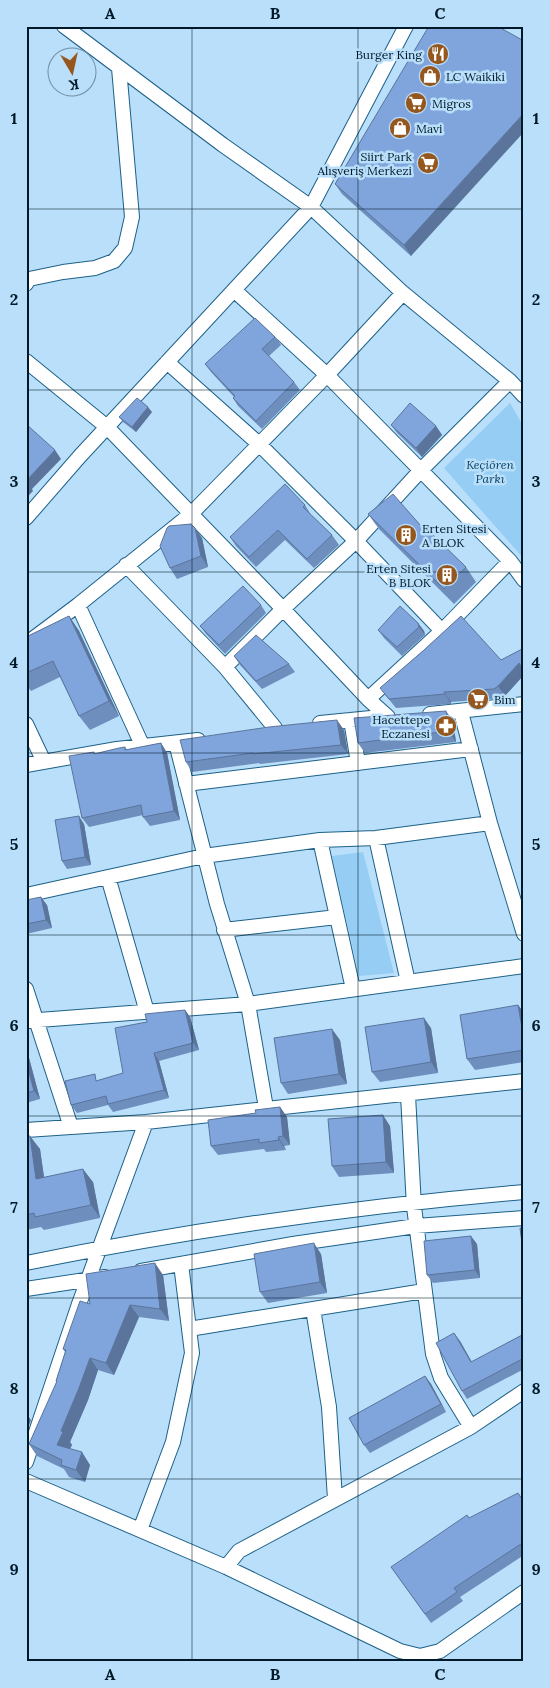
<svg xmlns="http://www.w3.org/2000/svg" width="550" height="1688" font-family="Lora,serif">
<rect width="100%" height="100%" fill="#b9dffa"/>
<path fill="#95cdf4" d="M510,403l14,24v132l-80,-91z
M363,852l31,121 -35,3 -27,-120z"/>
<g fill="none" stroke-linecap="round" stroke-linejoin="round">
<g stroke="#1d6188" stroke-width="16">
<path id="minor" d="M64,26l159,119 88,62 92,86 107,88 14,15
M26,284l3,-5 34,-7 32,-4 19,-7 11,-13 7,-31 -13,-149
M234,290l93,85 183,186 14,19
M26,361l81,66 176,182 85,90 20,18
M167,362l92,82 97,97 86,90
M26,518l54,-62 231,-249 95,-181
M126,565l99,102 50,61
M78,605l65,142
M26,644l52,-39 113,-91 136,-139 76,-82
M225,667l58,-58 73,-68 65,-71 89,-89
M368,699l74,-68 68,-70
M461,712l29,111 34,111
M430,714l94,-10
M351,720l7,43
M320,723l51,-5
M26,724l18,38
M176,743l41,161 31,100 18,104
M26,765l91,-16 81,-9
M186,784l285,-35
M376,838l32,144
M320,840l33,149
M108,877l39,135
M26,895l178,-39 116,-16 56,-2 114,-15
M224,930l113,-13
M26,989l45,138
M26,1021l222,-17 276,-38
M408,1095l6,112 19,147 8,24 30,49
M26,1130l120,-8 378,-41
M26,1263c164,-33 331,-57 498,-71
M141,1271l152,-27 123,-18 108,-8
M26,1289l79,-12
M313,1309l16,98 6,92
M189,1329l235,-38
M26,1462l53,-158 67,-182
M26,1481l200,86 174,84 20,5 20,-5 84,-59
M140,1530l33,-88 19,-89 -11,-89
M226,1567l13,-16 232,-124 53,-36"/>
</g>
<use href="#minor" stroke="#fff" stroke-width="14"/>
</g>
<path fill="#6e8ebe" d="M524,41l-113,215 -69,-62 -7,-10z
M275,337l6,8 -12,11 25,26 6,8 -38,39 -24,-23 -5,-8 1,-1 -23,-25 -6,-8z
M152,412l-16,20 -13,-10 -4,-5z
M391,425l45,1 6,9 -20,22 -25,-24z
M305,505l6,10 21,20 7,10 -25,23 -29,-28 -29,27 -20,-21 -6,-9z
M368,514l60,20 38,33 10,15 -22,22 -75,-75z
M202,538l6,29 -31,12 -7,-11z
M261,605l5,8 -41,41 -19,-20 -6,-8z
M69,616l10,15 40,85 -29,14 -11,-14 -19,-39 -29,14 -5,-7v-47z
M461,616l44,80 -4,2 -50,4v2l-55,4 -9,-11 -7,-9 44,-38z
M418,623l6,8 1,4 -23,21 -18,-18 -6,-8z
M234,656l55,8 6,8 -33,17 -22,-24z
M453,721l3,21 -91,11 -7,-10z
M344,730l4,24 -88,10 -1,-1 -67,9 -6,-10z
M161,743l6,10 13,67 -30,6 -7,-9v-2l-54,12 -7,-9 12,-66 1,2 30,-7 2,3z
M84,824l7,41 -24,4 -5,-8z
M26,900l21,5 5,23 -26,6z
M518,1005l6,8v49l-49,8 -8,-11z
M185,1010l5,7 9,33 -40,11 10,37 -56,14 -5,-7 -31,8 -6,-8 28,-25 24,-7 24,-51z
M431,1028l7,45 -58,9 -8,-10z
M340,1040l7,44 -59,10 -7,-11z
M26,1054l3,4 11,41 -14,4z
M280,1107l7,10 3,28 -6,1 2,4 -20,2 -2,-3 -46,6 -7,-9 45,-33z
M390,1126l4,47 -55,4 -7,-11z
M26,1136l14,13 4,28 49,5 7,36 -56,12 -3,-3 -15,3z
M477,1244l3,34 -47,5 -6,-8z
M321,1254l6,39 -59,10 -8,-11z
M163,1275l6,46 -30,-4 -25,58 -16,-5 -10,30 -18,42 2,3 -2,4 20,16 -5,17 -16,-5 -5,-8 -27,-13 -8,-12 28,-62 -1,-1 9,-29 -2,-3z
M524,1334v35l-57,30 -5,-8 -2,-50 12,21z
M425,1376l6,8 15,28 -76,41 -6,-8z
M524,1498v57l-64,42 3,4 -32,22 -40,-56z"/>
<path fill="#5a749b" d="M524,113v19l-113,124 -7,-11z
M148,407l4,5 -16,20 -4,-5z
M436,426l6,9 -20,22 -6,-9z
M55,450l6,9 -29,30 1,2 -7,7v-17z
M195,528l7,10 6,29 -7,-11z
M69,616l10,15 40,85 -10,-15z
M418,623l6,8 1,4 -6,-8z
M519,663l5,7v5l-19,21 -7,-10z
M444,692l7,10v2l-6,-10z
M446,711l7,10 3,21 -8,-11z
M337,720l7,10 4,24 -7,-9z
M161,743l6,10 13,67 -6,-9z
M79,816l5,8 7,41 -6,-8z
M41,897l6,8 5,23 -6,-8z
M518,1005l6,8v26z
M185,1010l5,7 9,33 -6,-7z
M424,1018l7,10 7,45 -7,-11z
M332,1029l8,11 7,44 -8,-10z
M154,1053l5,8 10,37 -5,-8z
M26,1054l3,4 11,41 -6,-8 -8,-30z
M280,1107l7,10 3,28 -7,-9z
M383,1115l7,11 4,47 -8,-11z
M30,1136l10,13 6,43 -10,-13z
M278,1137l6,9 2,4 -7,-10z
M83,1169l10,13 7,36 -9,-13z
M471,1236l6,8 3,34 -5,-8z
M314,1243l7,11 6,39 -7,-11z
M155,1263l8,12 6,46 -9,-12z
M130,1305l9,12 -25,58 -8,-12z
M454,1333l6,8 16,29 -5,-8z
M90,1358l8,12 -10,30 -18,42 2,3 -7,12 -8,-12 4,-14z
M425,1376l6,8 15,28 -5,-8z
M26,1413l5,7 -5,14z
M82,1452l8,13 -5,17 -9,-12z"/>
<path fill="#80a5dd" stroke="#5a749b" d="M429,26h68l27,15v72l-120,132 -69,-61z
M255,318l20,19 -13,12 32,33 -38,39 -23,-23 2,-2 -30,-32z
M137,398l11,9 -16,20 -13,-10z
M410,403l26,23 -20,22 -25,-23z
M26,424l29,26 -29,31z
M285,484l20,21 -2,2 29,28 -25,24 -29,-29 -29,27 -19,-20z
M393,494l35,40 2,-2 36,35 -22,22 -76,-75z
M191,524l4,4 6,28 -31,12 -10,-22 7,-18 2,-2z
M243,586l18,19 -42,40 -19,-19z
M400,606l18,17 1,4 -22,20 -19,-17z
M69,616l40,85 -30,15 -26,-55 -27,12v-36z
M461,616l40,44 23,-12v22l-5,-7 -21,23 -4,3 -50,3 1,2 -56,5 -9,-11 44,-38z
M256,635l33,29 -33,17 -22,-25z
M446,711l2,20 -90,12 -4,-25z
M337,720l4,25 -88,9v-1l-67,9 -6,-22 89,-13z
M161,743l13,68 -31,6 -2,-12 -59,13 -13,-62 25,-4v2l25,-6 6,-1v3z
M79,816l6,41 -23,4 -7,-41z
M41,897l5,23 -20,4v-24z
M518,1005l6,34v11l-57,9 -7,-44z
M185,1010l8,33 -39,10 10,37 -56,14 -2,-8 -35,9 -6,-24 30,-7 1,7 27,-8 -8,-45 32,-6 -2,-8z
M424,1018l7,44 -59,10 -7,-45z
M332,1029l7,45 -58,9 -7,-45z
M26,1061l8,30 -8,2z
M280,1107l3,29 -5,1 1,3 -20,3v-4l-48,7 -3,-26 48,-7 -1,-3z
M383,1115l3,47 -54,4 -4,-47z
M26,1136h4l6,43 47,-10 8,36 -56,12 -1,-4 -8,2z
M520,1228h4v30z
M471,1236l4,34 -48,5 -3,-34z
M314,1243l6,39 -60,10 -6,-38z
M155,1263l5,46 -30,-4 -24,58 -16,-5 -11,30 -18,43 2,1 -6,13 25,7 -6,18 -15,-5 1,-5 -33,-16 28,-63h-1l10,-31 -3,-1 17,-48 10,3 -4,-30z
M454,1333l17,29 53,-28v24l-62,33 -26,-48z
M425,1376l16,28 -77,41 -15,-27z
M518,1493l4,6 2,-1v44l-70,46 3,4 -32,22 -34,-47 76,-52 2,3z"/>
<path fill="none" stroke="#001928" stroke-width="1" stroke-opacity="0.55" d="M192,26v1636M358,26v1636M26,209h498M26,390h498M26,572h498M26,753h498M26,935h498M26,1116h498M26,1298h498M26,1479h498"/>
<defs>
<g id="restaurant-disc" transform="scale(1.125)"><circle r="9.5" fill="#96571e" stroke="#b9dffa"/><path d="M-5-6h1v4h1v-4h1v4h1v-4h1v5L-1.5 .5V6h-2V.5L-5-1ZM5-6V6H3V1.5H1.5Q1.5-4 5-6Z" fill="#fff"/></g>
<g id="shop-disc" transform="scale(1.125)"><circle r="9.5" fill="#96571e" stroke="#b9dffa"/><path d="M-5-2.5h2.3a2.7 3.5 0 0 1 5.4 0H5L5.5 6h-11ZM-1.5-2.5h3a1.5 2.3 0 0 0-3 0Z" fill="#fff"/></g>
<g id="supermarket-disc" transform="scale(1.125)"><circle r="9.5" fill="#96571e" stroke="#b9dffa"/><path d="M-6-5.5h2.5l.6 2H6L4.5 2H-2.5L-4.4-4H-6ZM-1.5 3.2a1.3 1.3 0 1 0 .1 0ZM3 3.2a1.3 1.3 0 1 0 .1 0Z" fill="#fff"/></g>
<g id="building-disc" transform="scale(1.125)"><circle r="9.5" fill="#96571e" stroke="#b9dffa"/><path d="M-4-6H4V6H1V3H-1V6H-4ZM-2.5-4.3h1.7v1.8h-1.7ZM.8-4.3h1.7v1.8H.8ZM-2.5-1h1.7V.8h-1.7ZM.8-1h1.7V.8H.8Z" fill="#fff"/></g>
<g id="pharmacy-disc" transform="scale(1.125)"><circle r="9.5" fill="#96571e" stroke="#b9dffa"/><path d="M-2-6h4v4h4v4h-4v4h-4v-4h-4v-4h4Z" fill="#fff"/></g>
</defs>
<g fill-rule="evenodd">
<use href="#restaurant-disc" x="438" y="54"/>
<use href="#shop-disc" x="430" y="76"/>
<use href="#supermarket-disc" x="416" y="103"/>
<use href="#shop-disc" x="400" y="128"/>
<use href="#supermarket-disc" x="428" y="163"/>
<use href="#building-disc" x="406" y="535"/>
<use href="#building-disc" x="447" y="575"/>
<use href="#supermarket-disc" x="478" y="699"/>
<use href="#pharmacy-disc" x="446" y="726"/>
</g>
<g text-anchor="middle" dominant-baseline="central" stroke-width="5" stroke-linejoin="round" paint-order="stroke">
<g font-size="12" fill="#001928" stroke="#b9dffa" text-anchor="start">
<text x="422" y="54" text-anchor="end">Burger King</text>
<text x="446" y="76">LC Waikiki</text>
<text x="432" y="103">Migros</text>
<text x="416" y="128">Mavi</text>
<text x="412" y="156" text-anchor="end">Siirt Park<tspan x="412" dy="14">Alışveriş Merkezi</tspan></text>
<text x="422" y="528">Erten Sitesi<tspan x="422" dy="14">A BLOK</tspan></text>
<text x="431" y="568" text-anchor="end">Erten Sitesi<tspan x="431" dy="14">B BLOK</tspan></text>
<text x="494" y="699">Bim</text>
<text x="430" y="719" text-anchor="end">Hacettepe<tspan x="430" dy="14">Eczanesi</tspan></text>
</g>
<g font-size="12" font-style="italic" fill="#043f5d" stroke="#b9dffa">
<text x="490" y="464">Keçiören<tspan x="490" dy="14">Parkı</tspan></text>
</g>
</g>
<rect width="550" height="1688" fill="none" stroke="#b9dffa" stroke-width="55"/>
<g transform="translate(72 72) rotate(171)"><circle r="24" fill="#b9dffa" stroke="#6f90a6"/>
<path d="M0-4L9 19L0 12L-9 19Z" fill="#96571e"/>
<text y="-8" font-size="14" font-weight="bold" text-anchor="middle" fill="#001928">K</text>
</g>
<rect x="28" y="28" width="494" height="1632" fill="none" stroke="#001928" stroke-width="2"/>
<g font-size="16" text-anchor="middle" font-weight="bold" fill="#001928">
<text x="110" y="19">A</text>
<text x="275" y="19">B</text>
<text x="440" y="19">C</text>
<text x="14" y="124">1</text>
<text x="536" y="124">1</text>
<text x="14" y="305">2</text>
<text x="536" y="305">2</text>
<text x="14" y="487">3</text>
<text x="536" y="487">3</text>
<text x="14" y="668">4</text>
<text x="536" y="668">4</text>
<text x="14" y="850">5</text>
<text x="536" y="850">5</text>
<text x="14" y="1031">6</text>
<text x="536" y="1031">6</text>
<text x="14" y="1213">7</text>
<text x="536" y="1213">7</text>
<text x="14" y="1394">8</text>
<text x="536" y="1394">8</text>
<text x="14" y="1575">9</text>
<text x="536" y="1575">9</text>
<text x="110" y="1680">A</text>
<text x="275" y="1680">B</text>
<text x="440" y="1680">C</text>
</g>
</svg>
